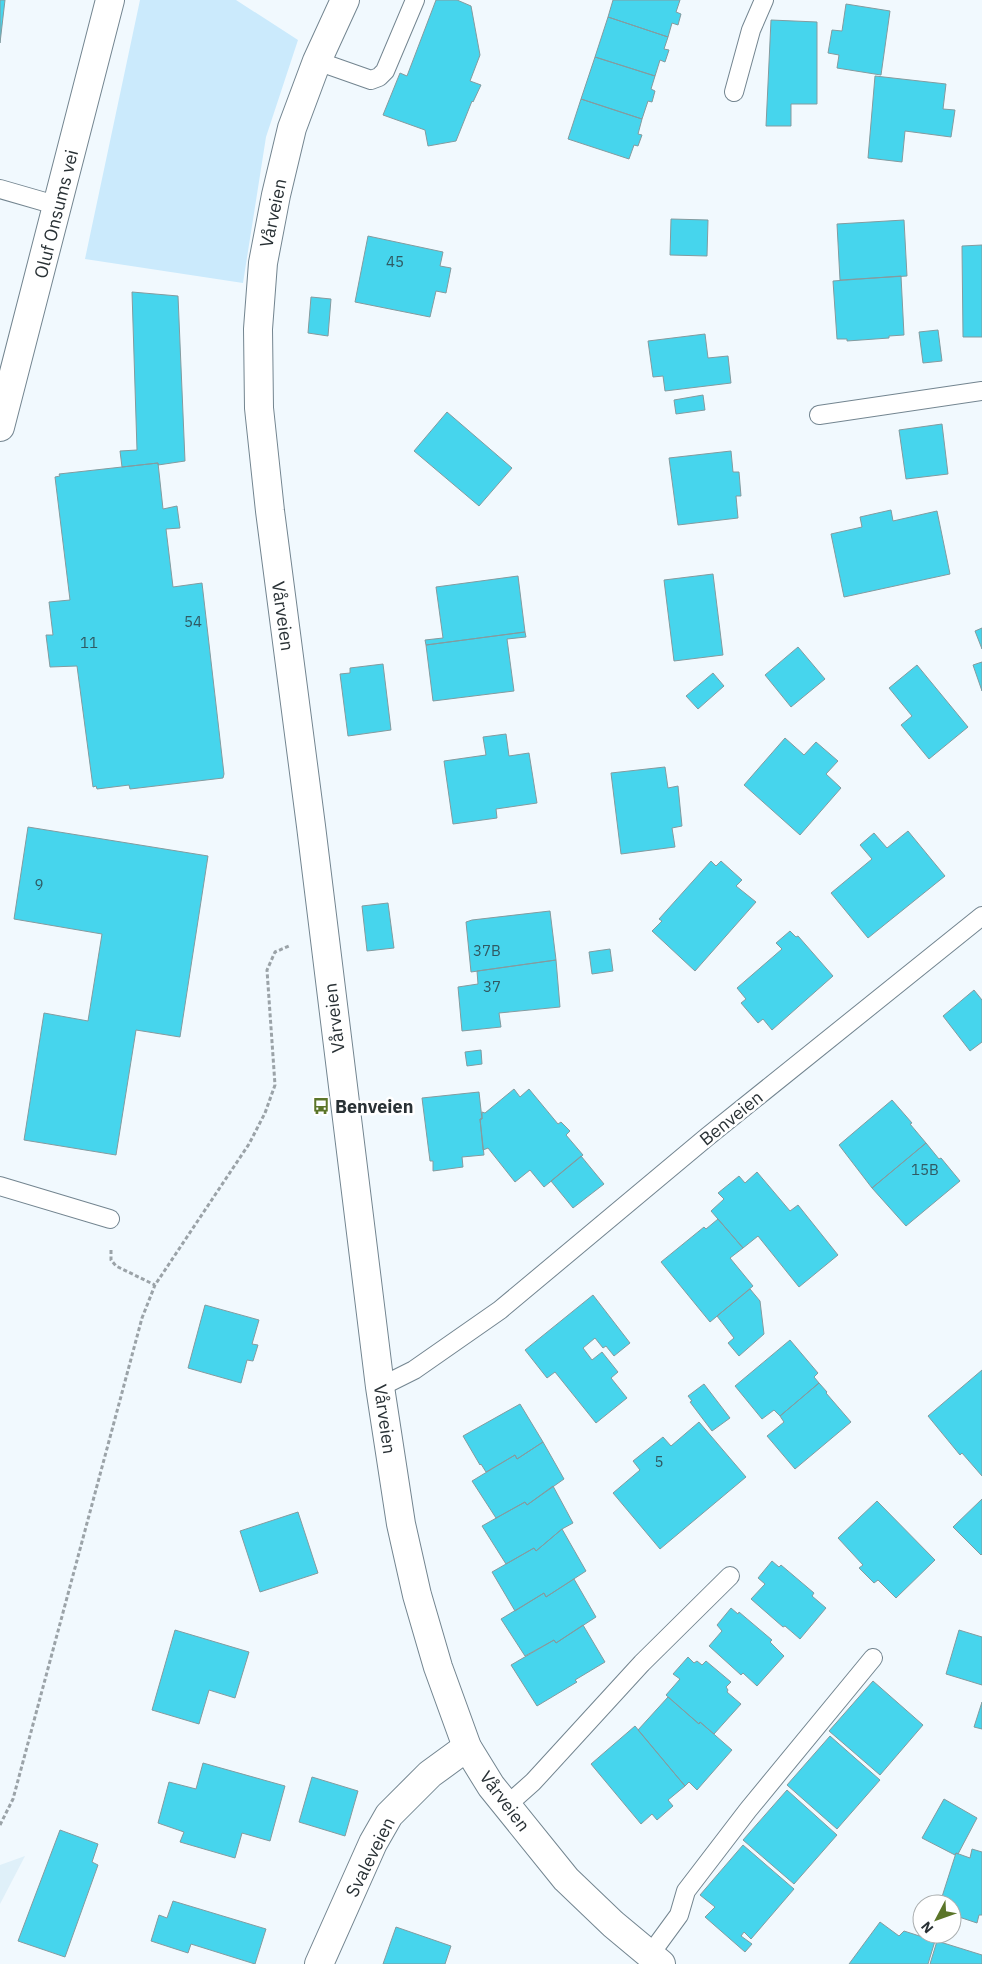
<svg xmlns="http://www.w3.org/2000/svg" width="982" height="1964" font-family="'IBM Plex Sans',sans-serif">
<rect width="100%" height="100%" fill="#f1f9fe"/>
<path fill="#dff0f9" d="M25,1856l-25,48v-39z"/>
<path fill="#cbeafc" d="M140,0h96l62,40 -32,97 -23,146 -158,-24z"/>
<path fill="#46d5ed" stroke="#849b9f" d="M0,0h5l-5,43z
M436,0h21l14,6 9,49 -10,26 11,4 -8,17 -1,-1 -16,40 -28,5 -3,-16 -42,-15 17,-42 7,3z
M613,0h67l-4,12 5,2 -3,11 -6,-2 -4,14 -60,-20z
M846,4l44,7 -9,64 -44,-7 2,-13 -11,-2 4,-23 10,1z
M608,17l60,20 -4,12 5,1 -4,12 -5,-2 -5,16 -60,-19z
M771,20l46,2v82h-26v22h-25z
M595,57l60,19 -4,13 4,2 -3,11 -4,-1 -6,18 -61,-20z
M875,76l71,8 -3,25 12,1 -4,27 -46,-6 -3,31 -34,-4z
M581,99l61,20 -4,15 4,1 -4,11 -4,-1 -5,14 -61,-20z
M671,219l37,1 -1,36 -37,-1z
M904,220l3,56 -67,4 -3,-56z
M368,236l75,16 -3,14 11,2 -5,25 -10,-2 -6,26 -75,-15z
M982,245v92h-19l-1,-91z
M901,276l3,59 -15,1v2l-42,3v-2h-10l-4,-58z
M132,292l46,4 7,165 -27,4v-2l-36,4 -2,-16 17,-1z
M311,297l20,2 -3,37 -20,-3z
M938,330l4,31 -19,2 -4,-31z
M705,334l3,24 20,-2 3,27 -66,8 -2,-15 -10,1 -5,-36z
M703,395l2,15 -29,4 -2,-14z
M447,412l65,56 -33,38 -65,-55z
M942,424l6,50 -42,5 -7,-49z
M731,451l2,21h6l2,24h-5l2,22 -60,7 -9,-67z
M158,463l5,46 14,-3 3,22 -14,1 7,58 29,-4 22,191 -1,4 -93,11 -1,-4 -32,4 -1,-3 -3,1 -16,-121 -27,1 -4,-32h7l-4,-33 21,-2 -15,-123 5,-1 -1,-2z
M891,510l2,11 44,-10 13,63 -106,23 -13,-63 31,-7 -2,-10z
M713,574l10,81 -49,6 -10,-81z
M518,576l7,56 -99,13 -1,-5 18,-2 -7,-51z
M982,628v21l-7,-18z
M525,632l1,5 -19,2 7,52 -81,10 -7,-56z
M798,647l27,32 -34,28 -26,-32z
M982,662v29l-9,-26z
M383,664l8,66 -43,6 -8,-62 10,-1v-5z
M917,665l51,62 -39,32 -28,-34 11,-9 -23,-28z
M713,673l11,13 -26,23 -12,-13z
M506,734l3,22 20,-3 8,50 -41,6 1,9 -44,6 -9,-63 42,-6 -3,-18z
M785,738l19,17 12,-13 22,19 -12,13 15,14 -41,47 -56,-50z
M665,767l3,21 10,-2 4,40 -10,2 3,19 -54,7 -10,-81z
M28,827l180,29 -28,181 -44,-7 -20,125 -92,-15 20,-127 44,8 14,-87 -88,-15z
M908,831l37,45 -77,62 -37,-45 41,-34 -12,-14 14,-12 13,15z
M711,861l5,5 5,-5 21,19 -6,6 20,16 -61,69 -43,-40 10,-10 -3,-2z
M388,903l6,45 -27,3 -5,-45z
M550,911l6,49 -85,12 -5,-50 6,-2z
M790,931l6,6 2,-1 35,40 -61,54 -9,-11 -5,4 -17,-20 5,-4 -9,-11 45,-39 -6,-6z
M610,949l3,22 -21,3 -3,-22z
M556,960l4,47 -61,6 2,14 -39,4 -4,-44 20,-3 -1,-13z
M974,990l8,10v42l-12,9 -27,-35z
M481,1050l1,14 -15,2 -2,-14z
M514,1089l6,8 9,-8 29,35 3,-2 9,9 -4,4 17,20 -39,32 -14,-17 -15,12 -27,-34 -5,2 -3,-31h2v-7l3,1z
M479,1092l3,27h-2l4,36 -22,2 1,10 -30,4v-10h-3l-8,-63z
M892,1100l20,23 -2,1 16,19 -54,45 -33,-43z
M926,1143l13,16 2,-1 19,23 -54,45 -34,-38z
M581,1156l23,28 -31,24 -22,-27z
M757,1172l33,39 8,-6 40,50 -39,32 -41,-51 -15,12 -32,-37 13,-12 -6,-6 21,-17 6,7z
M718,1219l25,29 -13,10 23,28 -43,36 -49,-60 43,-35 2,2z
M750,1289l10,12 4,33 -25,22 -11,-13 6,-5 -17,-22z
M593,1295l37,48 -16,13 -8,-10 -3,2 -8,-10 -12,10 9,12 10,-8 16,20 -7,6 16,20 -31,25 -41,-51 -8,6 -22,-28z
M205,1305l54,15 -7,24 6,1 -5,16 -6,-1 -6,23 -53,-15z
M790,1340l28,33 -4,4 5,6 -39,33 -6,-6 -12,9 -27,-33z
M982,1370v106l-20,-23 -2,2 -32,-39z
M819,1383l8,9 -1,1 25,29 -56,47 -28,-33 17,-14 -4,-6z
M704,1384l26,34 -18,13 -22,-29 2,-1 -4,-5z
M520,1404l23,38 -26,17 -2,-4 -29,17 -5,-8 -1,1 -17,-29z
M699,1422l47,55 -86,72 -47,-56 27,-23 -7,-9 30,-24 8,9z
M543,1442l21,37 -37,26 -2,-3 -29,16 -24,-37 43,-26 2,4z
M553,1486l20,37 -11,6 -26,22 -2,-3 -28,16 -24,-38 43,-24 2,3z
M982,1499v55l-1,1 -28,-28z
M877,1501l58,59 -39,38 -18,-18 -4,3 -15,-15 4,-3 -25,-27z
M298,1512l20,61 -58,19 -20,-61z
M562,1529l24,42 -40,26 -2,-4 -29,18 -23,-39 42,-24 2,3z
M772,1561l7,6 2,-2 33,28 -2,3 14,12 -26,31 -15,-13 -2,1 -32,-28 14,-15 -7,-6z
M574,1579l22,38 -40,26 -2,-3 -29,16 -24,-37 43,-26 2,4z
M731,1608l7,6 1,-2 33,28 -2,2 14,14 -27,30 -14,-13 -2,2 -32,-29 13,-15 -5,-6z
M583,1625l22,37 -30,18 2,2 -40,24 -26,-41 43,-25 2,3z
M175,1630l74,22 -14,46 -26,-8 -10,34 -47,-14z
M959,1630l23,7v48l-36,-11z
M688,1657l6,6 3,-2 5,4 4,-4 25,21 -5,5 2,3 -1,2 14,12 -27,30 -14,-12 -1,2 -33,-29 14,-16 -7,-5z
M873,1681l50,44 -43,50 -51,-44z
M668,1697l31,27 1,-2 32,28 -35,40 -8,-8 -4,4 -47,-56z
M982,1702v27l-8,-2z
M635,1726l50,60 -17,14 5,6 -16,14 -5,-6 -11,10 -50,-60z
M830,1736l50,44 -43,49 -50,-44z
M203,1763l82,23 -15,55 -28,-8 -7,25 -55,-16 4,-10 -26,-9 11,-41 27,7z
M312,1777l46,14 -13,45 -46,-14z
M787,1790l50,45 -43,49 -51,-44z
M944,1799l33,19 -19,36 -2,-1 -1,2 -33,-17z
M60,1830l38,14 -6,18 6,3 -33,92 -47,-16z
M743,1845l51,44 -43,50 -7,-7 -3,4 11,8 -7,8 -40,-35 10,-10 -15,-12z
M972,1849l10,3v63h-3l-2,8 -21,-7 2,-7 -6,-2v-3l-12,-1 16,-50 14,5z
M173,1901l93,28 -11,35 -64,-20 -3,9 -37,-12 8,-26 8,3z
M880,1922l19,14 5,-5 31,10 -7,23h-79z
M396,1927l55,19 -6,18h-62z
M937,1941l45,14v9h-52z"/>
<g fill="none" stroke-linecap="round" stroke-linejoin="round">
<g stroke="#738590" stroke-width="20">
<path id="lane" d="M317,61l54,19 8,-3 6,-6 30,-71
M734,92l17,-62 13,-30
M0,189l59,17
M819,415l163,-24
M0,1186l110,33
M380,1387l34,-17 86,-60 207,-173 275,-221
M506,1806l27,-24 109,-119 88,-87
M649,1956l30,-41 7,-24 62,-81 125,-152"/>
</g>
<g stroke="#738590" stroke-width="30">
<path id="street" d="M0,427l110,-427
M319,1964l54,-121 16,-28 41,-41 37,-27"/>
</g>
<g stroke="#738590" stroke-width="30">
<path id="secondary" d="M345,0l-28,61 -25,67 -16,67 -13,68 -5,66 1,79 11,103 41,315 69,561 21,137 16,71 21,72 29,80 24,39 75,93 47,45 48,40"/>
</g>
<path stroke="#9ba3a8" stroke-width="3" stroke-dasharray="4 2.5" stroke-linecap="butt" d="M111,1250v10l5,6 39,19
M0,1825l13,-26 129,-481 13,-33 94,-141 16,-31 10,-28 -8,-115 8,-18 14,-6"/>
<use href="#lane" stroke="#fff" stroke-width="18"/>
<use href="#street" stroke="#fff" stroke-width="28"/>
<use href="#secondary" stroke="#fff" stroke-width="28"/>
</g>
<defs>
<g id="bus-bare" transform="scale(1.35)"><path d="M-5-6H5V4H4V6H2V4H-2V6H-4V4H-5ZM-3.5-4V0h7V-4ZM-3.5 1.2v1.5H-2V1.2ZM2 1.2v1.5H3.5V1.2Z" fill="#5b7529" stroke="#fff" stroke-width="2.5" paint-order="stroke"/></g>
</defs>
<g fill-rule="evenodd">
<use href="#bus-bare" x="321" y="1106"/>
</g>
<g text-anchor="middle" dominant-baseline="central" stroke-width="5" stroke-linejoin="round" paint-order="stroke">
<g font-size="15" fill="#305a63">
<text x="395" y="261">45</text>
<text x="193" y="621">54</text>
<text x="89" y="642">11</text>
<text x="39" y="884">9</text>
<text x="487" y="950">37B</text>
<text x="492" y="986">37</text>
<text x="925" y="1169">15B</text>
<text x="659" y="1461">5</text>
</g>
<g font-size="18" fill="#293135" stroke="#fff">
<text transform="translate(273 213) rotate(-78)">Vårveien</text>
<text transform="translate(56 214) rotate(-76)">Oluf Onsums vei</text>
<text transform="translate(283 616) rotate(82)">Vårveien</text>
<text transform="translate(334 1018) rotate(-97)">Vårveien</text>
<text transform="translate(731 1118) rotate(-39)">Benveien</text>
<text transform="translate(385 1419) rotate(82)">Vårveien</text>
<text transform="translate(505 1801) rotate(53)">Vårveien</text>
<text transform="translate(370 1857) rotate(-63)">Svaleveien</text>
</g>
<g font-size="18" font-weight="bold" fill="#293135" stroke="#fff" text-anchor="start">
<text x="335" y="1106">Benveien</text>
</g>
</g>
<g transform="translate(937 1919) rotate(229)"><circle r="24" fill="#ffffff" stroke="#a9adae"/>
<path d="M0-4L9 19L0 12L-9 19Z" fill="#5b7529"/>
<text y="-8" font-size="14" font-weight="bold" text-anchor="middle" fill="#293135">N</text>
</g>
</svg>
